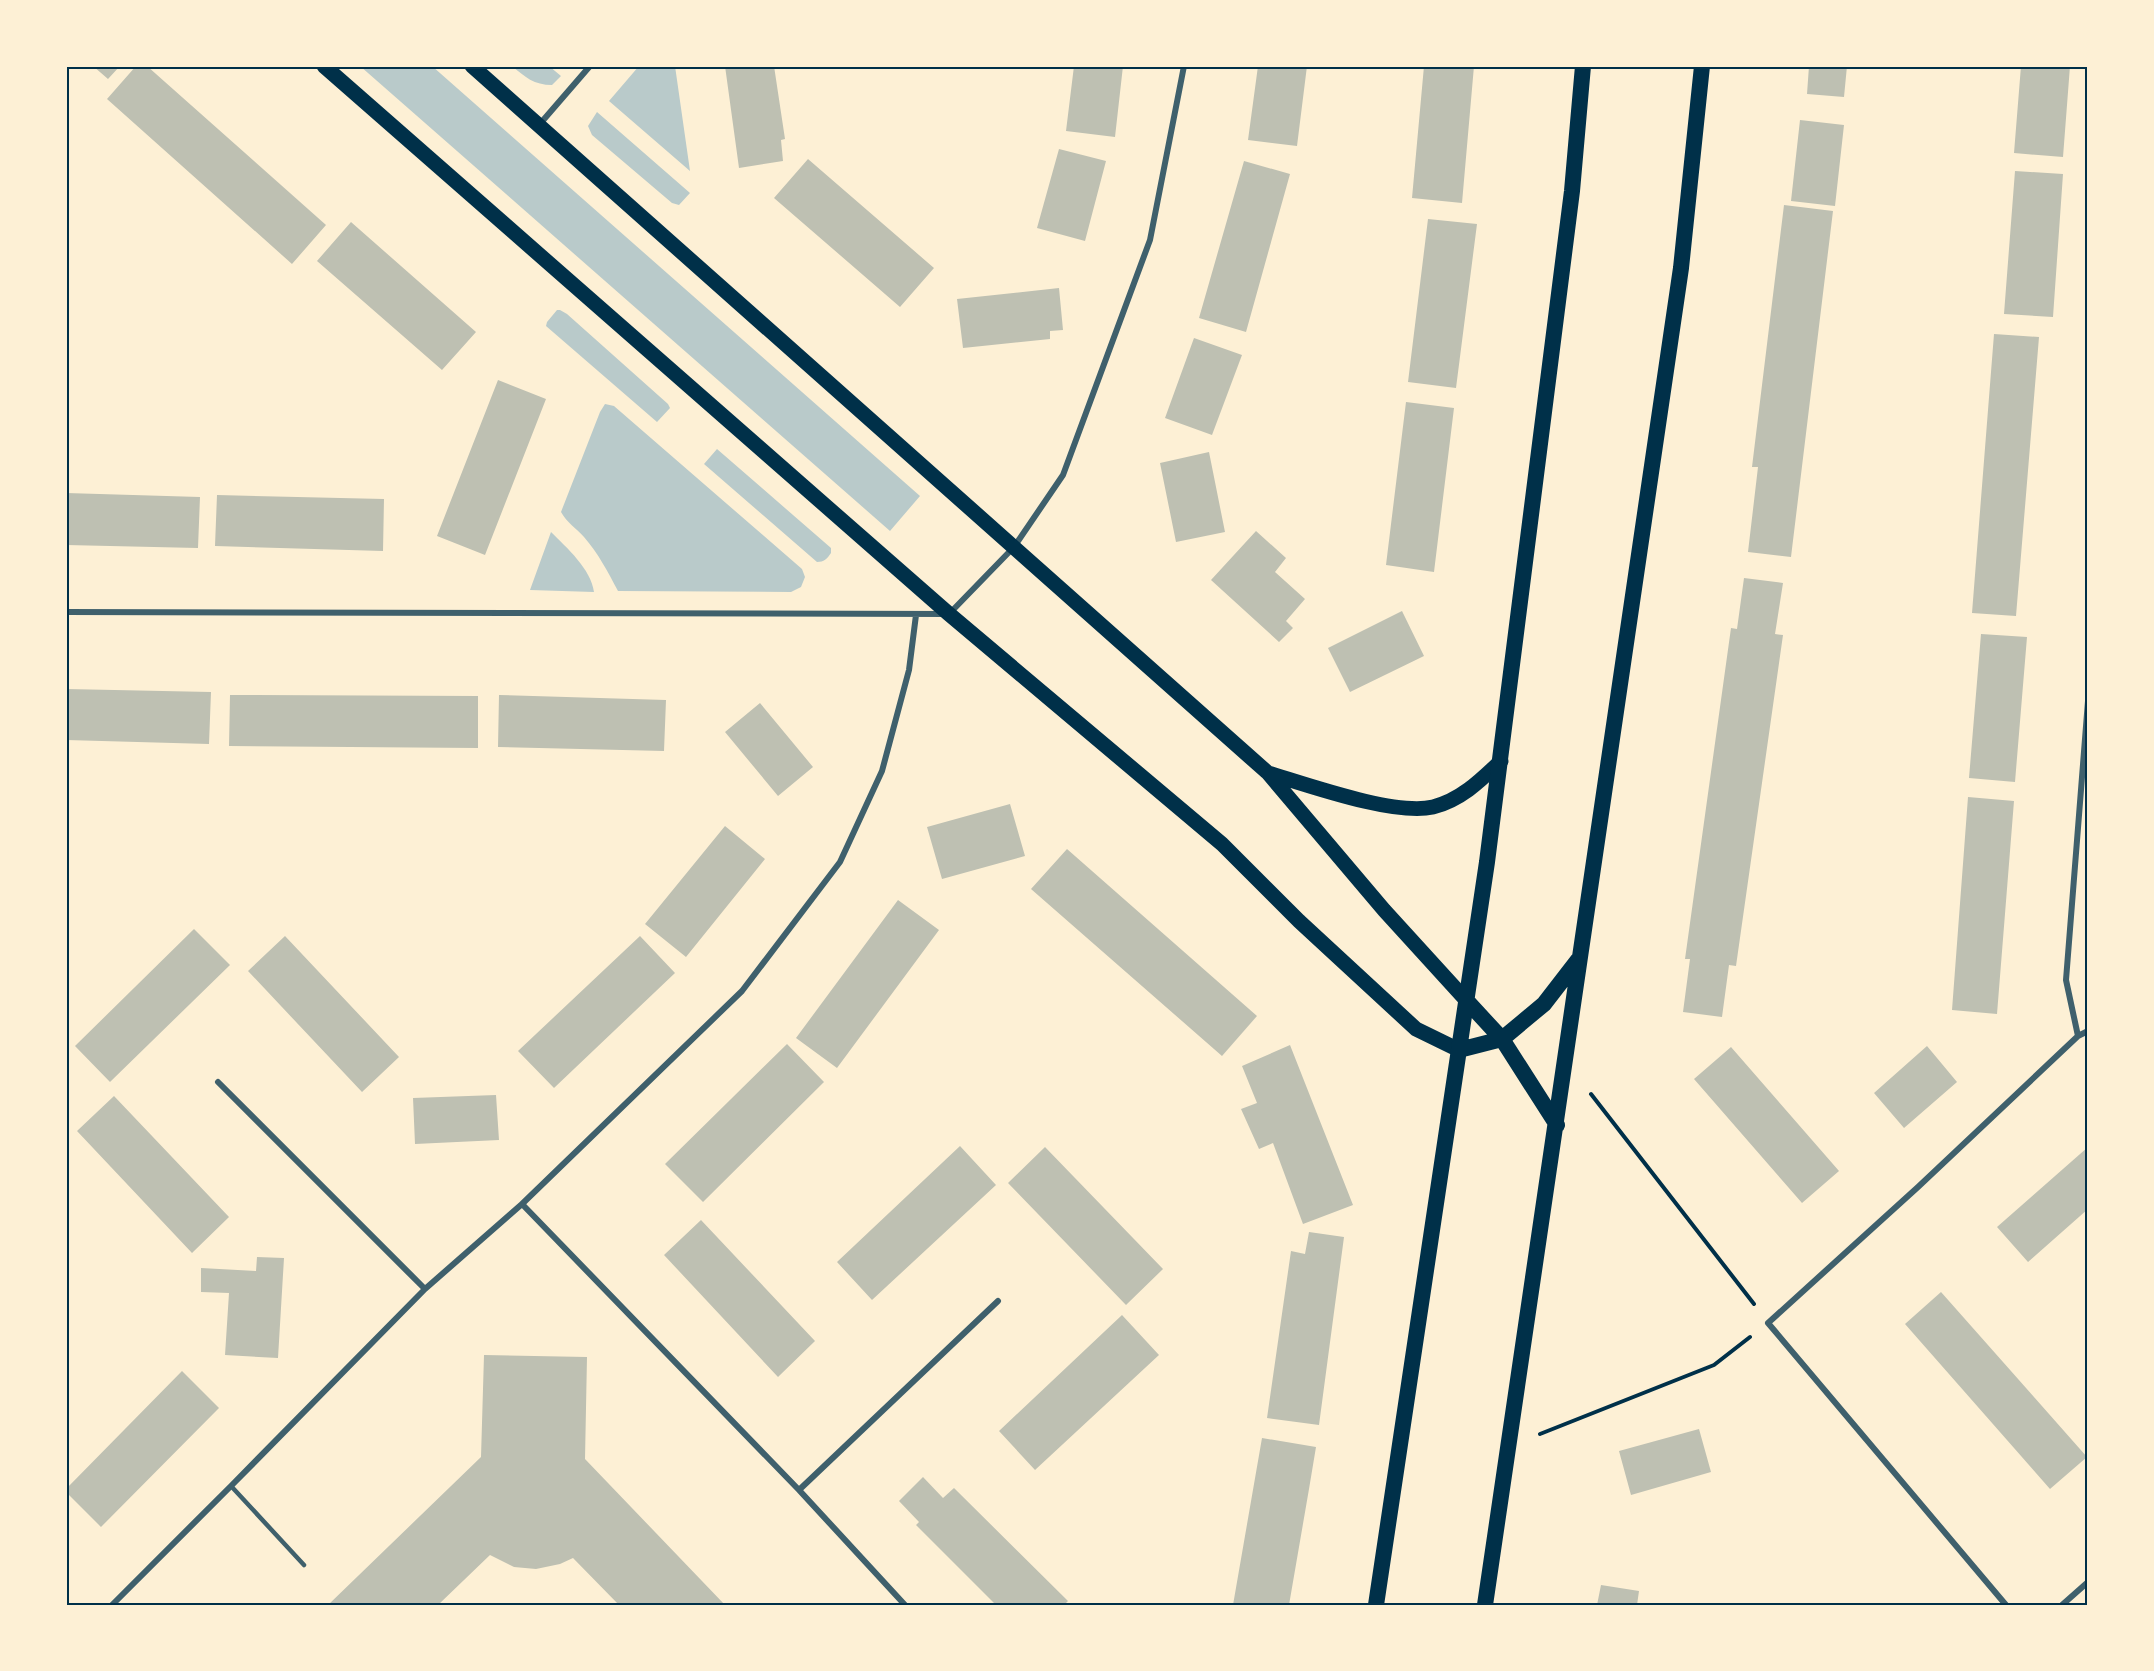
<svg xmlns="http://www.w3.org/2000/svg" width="2154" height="1671" font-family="'Times New Roman',serif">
<rect width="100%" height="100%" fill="#fdf0d5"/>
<path fill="#b9caca" d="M360,66h72l488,430 -30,35z
M512,66h37l12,10 -9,9c-18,0 -27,-8 -40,-19z
M639,66h36l15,105 -81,-70z
M597,112l93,81 -11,12 -7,-2 -80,-68 -4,-9z
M557,310h3l7,4 101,90 2,4 -13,14 -111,-96 1,-4z
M605,404l9,2 188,163 3,8 -4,10 -10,5 -173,-1c-10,-19 -20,-38 -34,-54 -8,-9 -17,-14 -23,-25l39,-100z
M717,449l114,99v5c-4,6 -7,9 -14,9l-113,-98z
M551,532c16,16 40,37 43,60l-64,-2z"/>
<path fill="#bec0b2" d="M93,66h27l-12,13z
M136,66h11l179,159 -34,39 -185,-165z
M725,66h49l11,73 -4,1 2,21 -44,7z
M1074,66h49l-8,71 -49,-6z
M1258,66h49l-10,80 -49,-6z
M1424,66h50l-12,137 -50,-5z
M1809,66h38l-3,31 -37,-3z
M2021,66h49l-7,91 -49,-4z
M1800,120l44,5 -9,81 -44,-5z
M1059,149l47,12 -21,80 -48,-13z
M808,159l126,109 -34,39 -126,-109z
M1244,161l46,13 -44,158 -47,-14z
M2015,171l48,3 -10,143 -49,-3z
M1784,205l49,6 -42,346 -43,-5 10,-85h-6z
M1428,219l49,5 -21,164 -48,-6z
M351,222l125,110 -34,38 -125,-109z
M1059,288l4,42 -13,1v8l-87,9 -6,-49z
M1994,334l45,3 -23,279 -44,-3z
M1194,338l48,17 -30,80 -47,-17z
M498,380l48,19 -61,156 -48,-19z
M1406,402l48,6 -20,164 -48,-7z
M1209,452l16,80 -49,10 -16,-79z
M66,493l134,4 -2,51 -132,-3z
M217,495l167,4 -1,52 -168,-5z
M1256,531l30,27 -11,14 30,27 -19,22 7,7 -14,14 -68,-62z
M1744,578l39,5 -8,51 8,1 -47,331 -7,-1 -7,52 -39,-5 7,-53h-5l46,-331 6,1z
M1402,611l22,45 -74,36 -22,-44z
M1981,634l46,3 -12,145 -46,-4z
M66,689l145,3 -2,52 -143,-4z
M230,695l248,1v52l-249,-2z
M499,695l167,5 -2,51 -166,-4z
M760,703l53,64 -35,29 -53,-64z
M1968,797l46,4 -17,213 -45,-4z
M1010,804l15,52 -83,23 -15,-52z
M725,826l40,33 -79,98 -41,-33z
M1067,849l190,167 -35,40 -191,-167z
M898,900l41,30 -102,138 -41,-30z
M194,929l36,36 -120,117 -35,-36z
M285,936l114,121 -37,35 -114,-121z
M640,936l35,37 -121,115 -36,-37z
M787,1044l37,38 -121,120 -38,-38z
M1290,1045l63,160 -50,19 -30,-81 -14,6 -18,-40 16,-6 -15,-37z
M1927,1046l30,36 -53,46 -30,-35z
M1731,1047l108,124 -37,32 -108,-124z
M496,1095l3,45 -84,4 -2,-46z
M114,1096l115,121 -37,36 -115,-122z
M960,1146l36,39 -124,115 -35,-38z
M1045,1147l118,122 -37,36 -118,-122z
M2088,1147v62l-60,53 -31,-35z
M701,1220l114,121 -37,36 -114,-122z
M1309,1232l35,5 -25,188 -52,-7 24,-167 14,3z
M257,1257l27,1 -6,100 -53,-3 4,-62 -28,-1v-24l55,3z
M1941,1292l146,165 -37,32 -145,-165z
M1122,1315l37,40 -124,115 -36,-39z
M484,1355l103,2 -2,102 140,146h-106l-46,-47 -13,6 -24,5 -22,-2 -24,-12 -52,50h-110l153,-148z
M182,1371l37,37 -118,119 -35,-35v-3z
M1699,1429l12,43 -80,23 -12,-44z
M1262,1438l54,9 -7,42 -20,116h-56z
M923,1477l20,21 11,-10 114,113 -4,4h-68l-80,-80 3,-3 -20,-21z
M1601,1585l38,6 -2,14h-40z"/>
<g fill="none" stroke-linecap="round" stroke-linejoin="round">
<path stroke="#003049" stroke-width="4" d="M1591,1094l163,210
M1540,1434l174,-69 36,-28"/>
<path stroke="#3f606c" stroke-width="4.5" d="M231,1486l73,79"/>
<path stroke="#3f606c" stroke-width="6" d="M539,125l51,-59
M66,612l883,2 65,-67 49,-72 87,-235 34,-174
M2078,1036l-12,-56 22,-279
M218,1082l207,207
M522,1204l220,-213 98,-129 42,-91 27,-101 7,-55
M799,1490l199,-189
M112,1605l119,-119 194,-197 97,-85 277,286 106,115
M2006,1605l-238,-282 150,-136 160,-151 10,-5
M2062,1605l26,-23"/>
<path stroke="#003049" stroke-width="15" d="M324,66l625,548 273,230 77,77 117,108 43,21
M472,66l796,707 116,137 82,90
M1268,773c40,12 127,43 165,34 28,-7 48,-27 68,-46"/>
<path stroke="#003049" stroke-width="16" d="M1466,1000l36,39 55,86
M1459,1050l43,-11 42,-35 34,-44
M1376,1605l111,-743 85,-671 11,-125
M1485,1605l196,-1337 21,-202"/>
</g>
<rect width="2154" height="1671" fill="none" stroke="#fdf0d5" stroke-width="135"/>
<rect x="68" y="68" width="2018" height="1536" fill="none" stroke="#003049" stroke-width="2"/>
</svg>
